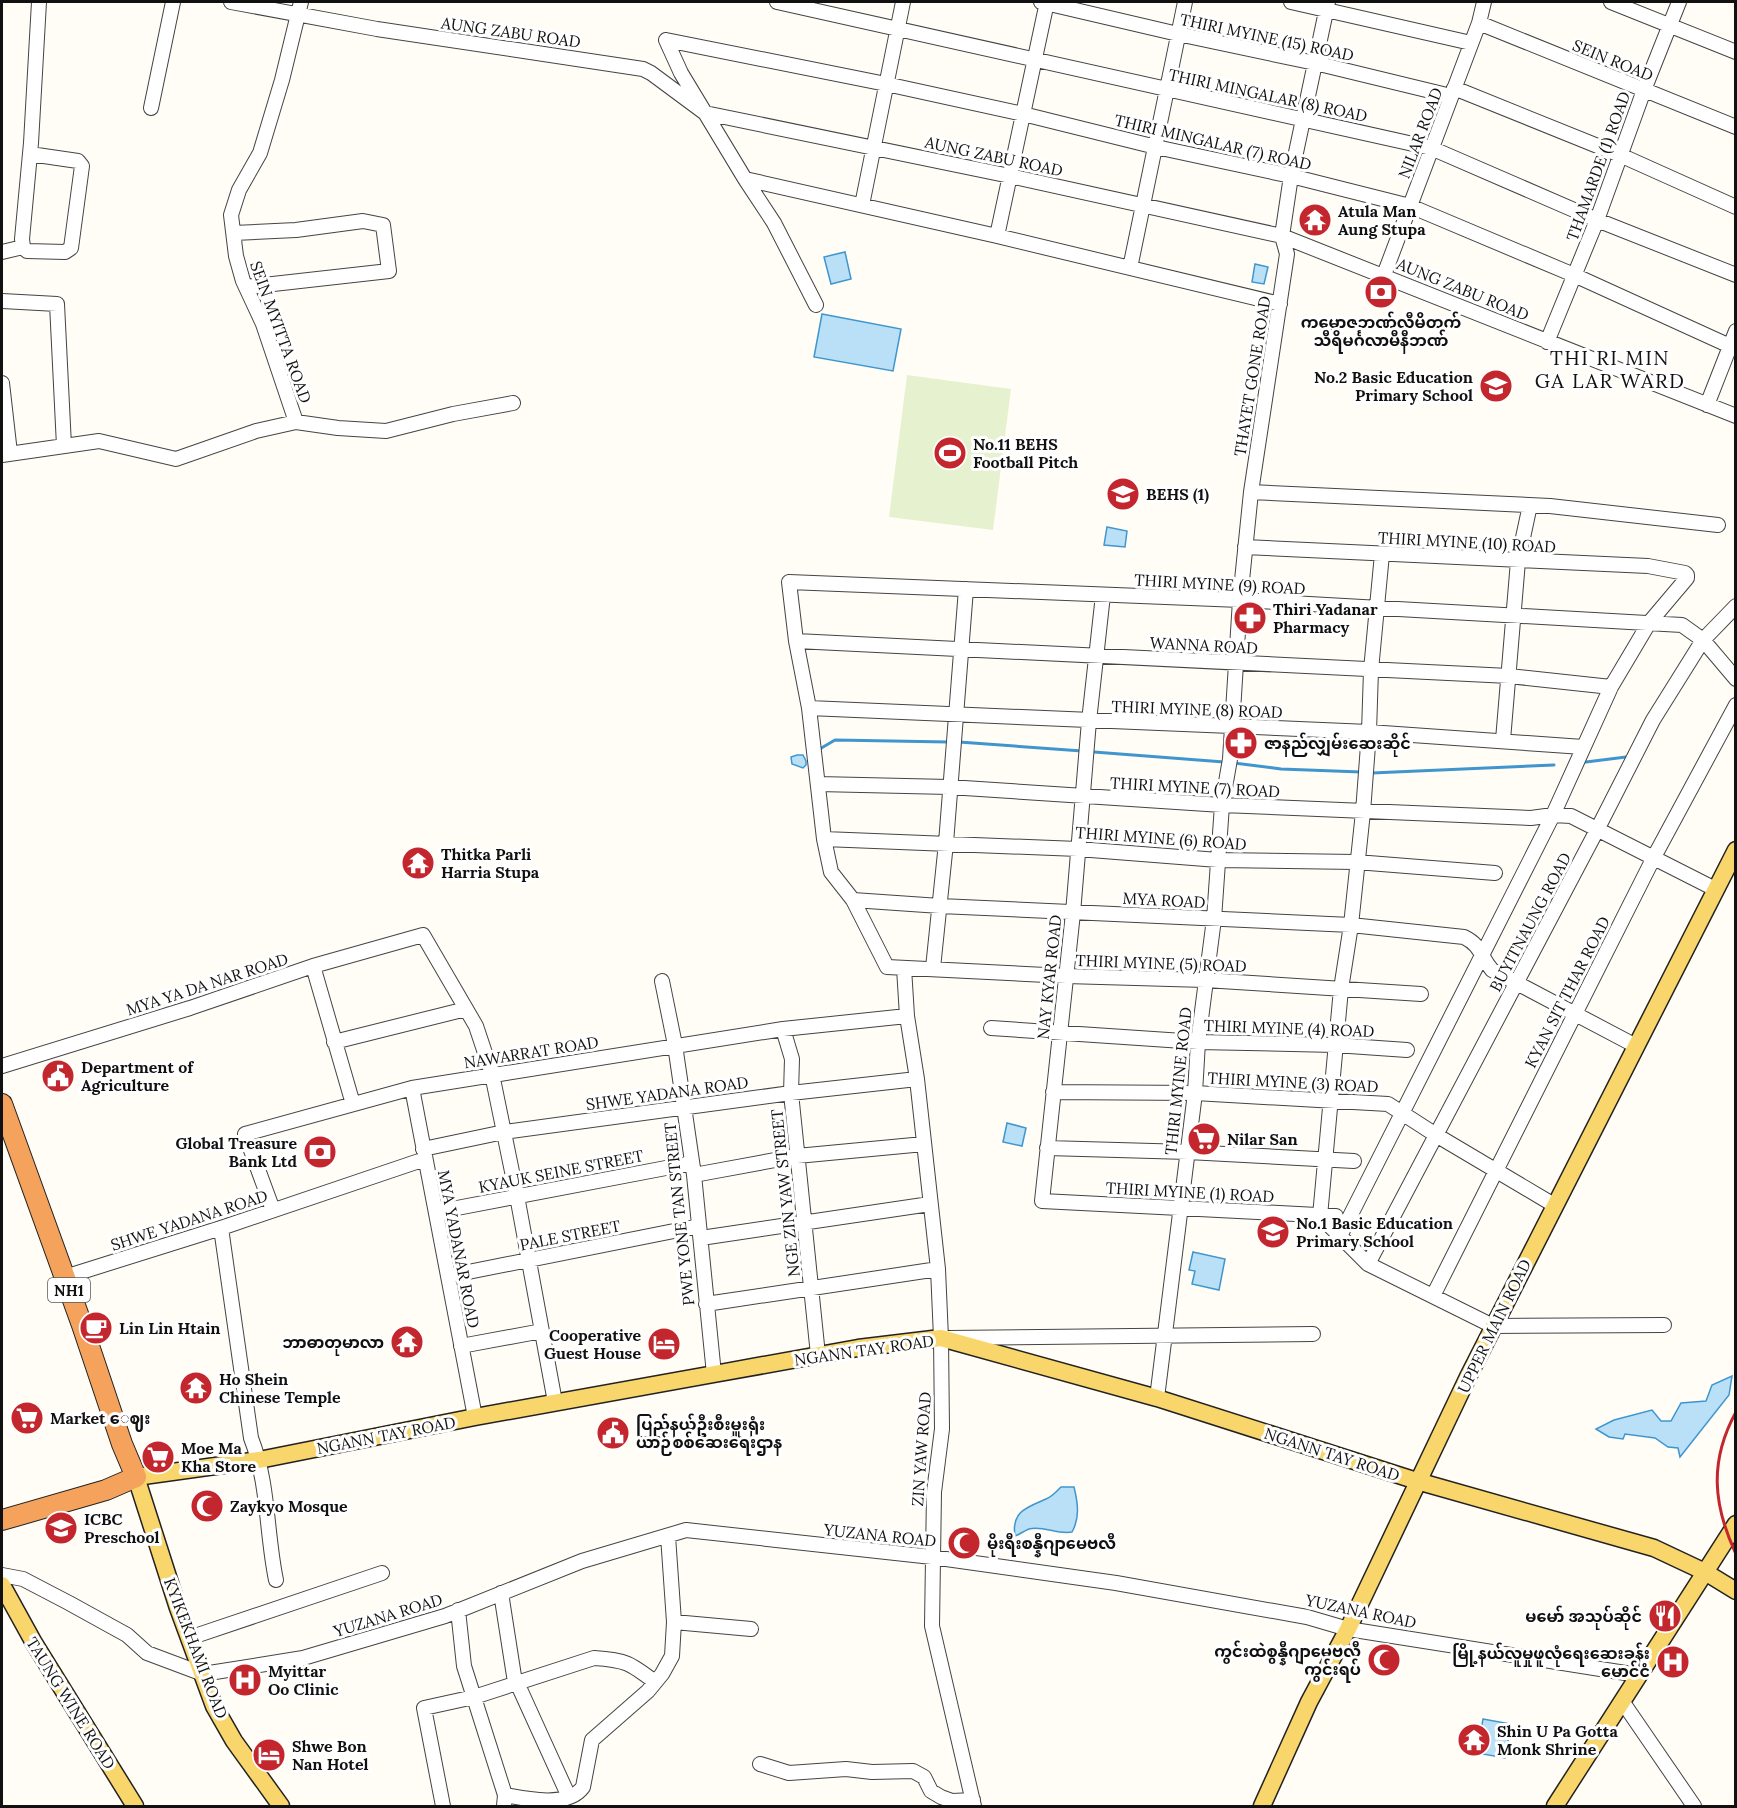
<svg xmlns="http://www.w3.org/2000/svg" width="1737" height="1808" font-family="Lora,'Noto Sans Myanmar',serif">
<rect width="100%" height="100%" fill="#fffdf5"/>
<path fill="#e6f2cf" d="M907,375l104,14 -18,141 -104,-13z"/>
<path fill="#b9e0f7" stroke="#3f96cf" stroke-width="1.5" d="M845,252l6,27 -20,5 -7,-27z
M1255,264l13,3 -4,17 -12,-2z
M822,314l79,15 -8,42 -79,-14z
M1107,527l20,4 -2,16 -21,-2z
M797,755h6l3,6v4l-3,3 -11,-4 -1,-7z
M1007,1123l19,5 -4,18 -19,-4z
M1193,1252l32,7 -6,31 -27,-6 3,-13 -6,-1z
M1732,1376l-3,19 -49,62 -2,-9 -10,-1 -13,-9 -30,-4 -2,5 -14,-2 -13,-8 18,-9 38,-10 9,11h10l10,-18 25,-2 6,-16z
M1061,1487h13c4,16 6,31 -2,45 -15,3 -29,-7 -43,-3 -5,2 -9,5 -14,7 -4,-25 13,-29 31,-37 6,-2 11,-8 15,-12z
M1483,1719l28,5 -6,34 -28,-5z"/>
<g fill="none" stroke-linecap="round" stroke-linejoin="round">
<path stroke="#3f96cf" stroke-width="3" d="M959,742l123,9
M818,750l17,-10 113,2
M1094,752l130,10
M1586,762l40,-5
M1234,763l47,6 80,3
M1372,773l182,-8"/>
<g stroke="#444" stroke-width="16">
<path id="minor" d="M231,2l146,27 266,40 8,4 54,40 305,63 272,60 454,180
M777,2l654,146 166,72 139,55
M1041,2l137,32 137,29 136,33
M1291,2l180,41
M1611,2l125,50
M1479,23l257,104
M666,40l220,44 137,30 133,33 135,29 119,30 164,69 156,71
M666,40l15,33 64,106 29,44 42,82
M1454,88l166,67 116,52
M151,108l22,-106
M745,179l252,57 283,68
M862,205l41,-203
M234,233l62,-3 67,-9 20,4 6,46 -143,16
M997,236l50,-234
M23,247l-1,-8 9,-96 8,-141
M2,252l21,-5 4,4 38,1 6,-4 11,-82 -4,-5 -48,-7
M1130,268l55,-266
M1384,275l95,-252 5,-21
M2,301l55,3 7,142
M1547,342l50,-122 47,-130 35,-88
M2,383l8,70
M1707,405l29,-74
M296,422l-33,-98 -20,-43 -7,-25 -5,-41 8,-25 21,-37 22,-73 19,-78
M2,455l97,-14 77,18 80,-28 40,-9 42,6 48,3 67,-17 60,-11
M1251,492l299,14 168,19
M1245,547l403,19 37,7 2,2v3l-38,45 -38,64 -58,128 -213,421
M1382,554l-11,116 -2,62 -6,80 -12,113 -10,64 -21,227 48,48 125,62 171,-1
M1103,595l-14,126 -16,192 -31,288 294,15
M796,641l713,35 102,11
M809,708l560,24 214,15
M1503,740l15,-179 12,-56
M818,784l131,3 273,18 309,13 22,-3 18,1 144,73
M824,839l254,10 140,11 138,2 139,11
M853,900l87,6 411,19 113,12c18,9 15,18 28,33l144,76
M313,966l40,138
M904,968l3,48 10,63 21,190 3,69 1,91 -8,63 -2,134 42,180
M933,968l13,-125 20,-254
M662,981l13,64 19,130 20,199
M1421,994l-216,-14 -139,-4 -179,-9 -34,-67 -22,-28 -7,-33 -15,-131 -13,-67 -7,-59 451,18 442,25 21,15 33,39
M991,1028l207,14 137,3 72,5
M783,1029l9,30 -1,34 27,262
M334,1042l132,-33
M2,1066l188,-58 123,-42 110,-31 53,91 16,48 25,122 38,206
M412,1088l63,329
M1053,1092l142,1 193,11 48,31 118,70
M1047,1148l141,4 166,9
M423,1149l81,-17 287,-39 126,-14
M694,1175l103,-19 127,-12
M273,1210l-28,-76 167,-46 371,-59 124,-13
M436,1212l256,-49
M221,1228l30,210c18,46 15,94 25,142
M701,1238l229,-34
M1368,1264l229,-434 56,-110 50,-80 33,-34
M448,1276l251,-50
M65,1277l156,-49 204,-69
M1433,1296l221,-439 82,-152
M706,1304l232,-35
M949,1338l364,-4
M461,1346l81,-15
M1157,1398l38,-305 3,-51 16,-123 8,-114 8,-46 10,-159 11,-108 36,-238 -5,-18 9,-60 37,-174
M2,1575l21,4 46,24 58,32 20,18 56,21 100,-16 142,-42 137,-55 104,-31 246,27 184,26 191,34 41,12 290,46
M501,1593l13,83 55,121
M458,1610l6,56 41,129 -1,11
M674,1622l77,7
M189,1638l193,-65
M1622,1701l72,105
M760,1764l29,9 57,-4 26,3 41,-1 11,6 7,14 10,6 11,4 21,-1
M505,1795c21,4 63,13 78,-8l9,-47 56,-49 14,-17 10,-18 2,-34 -6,-86
M443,1806l-19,-98 50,-11 120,-39c32,2 36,5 61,24"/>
</g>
<g stroke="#222" stroke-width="19">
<path id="major" d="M2,1585l32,58 101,163
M281,1806l-47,-65 -20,-35 -36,-98 -42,-131 123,-17 216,-43 239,-43 144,-26 83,-10 216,60 260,83 237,67 51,24 31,19
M1262,1806l47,-104 39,-73 120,-252 268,-527
M1555,1806l181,-282"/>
</g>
<g stroke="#222" stroke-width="22">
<path id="highway" d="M2,1104l80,221 40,119 14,33 -30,13 -104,30"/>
</g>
<use href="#minor" stroke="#fff" stroke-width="14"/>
<use href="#major" stroke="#f9d66b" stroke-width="16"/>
<use href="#highway" stroke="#f5a25d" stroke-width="20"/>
<path stroke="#c4262e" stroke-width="3" d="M1736,1412c-27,49 -23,93 0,142"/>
</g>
<defs>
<g id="temple-disc" transform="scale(1.725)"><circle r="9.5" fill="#c4262e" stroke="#fff"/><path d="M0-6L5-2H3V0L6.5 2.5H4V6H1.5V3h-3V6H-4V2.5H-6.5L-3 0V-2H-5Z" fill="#fff"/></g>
<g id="bank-disc" transform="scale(1.725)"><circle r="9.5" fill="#c4262e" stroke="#fff"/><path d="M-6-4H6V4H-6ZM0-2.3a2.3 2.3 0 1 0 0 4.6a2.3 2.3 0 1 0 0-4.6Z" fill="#fff"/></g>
<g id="school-disc" transform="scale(1.725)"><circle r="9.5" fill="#c4262e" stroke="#fff"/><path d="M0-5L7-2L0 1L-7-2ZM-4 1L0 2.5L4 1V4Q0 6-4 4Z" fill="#fff"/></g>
<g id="stadium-disc" transform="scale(1.725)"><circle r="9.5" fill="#c4262e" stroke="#fff"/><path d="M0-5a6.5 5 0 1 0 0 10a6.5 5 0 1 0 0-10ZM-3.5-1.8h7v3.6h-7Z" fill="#fff"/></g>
<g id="pharmacy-disc" transform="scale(1.725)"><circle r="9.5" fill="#c4262e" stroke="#fff"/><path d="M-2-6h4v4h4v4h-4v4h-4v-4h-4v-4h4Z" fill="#fff"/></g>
<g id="civic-disc" transform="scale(1.725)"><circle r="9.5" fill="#c4262e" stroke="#fff"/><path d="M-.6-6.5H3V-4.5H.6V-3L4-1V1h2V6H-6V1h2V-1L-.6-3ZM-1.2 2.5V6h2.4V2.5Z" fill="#fff"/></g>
<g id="supermarket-disc" transform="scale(1.725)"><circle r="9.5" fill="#c4262e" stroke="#fff"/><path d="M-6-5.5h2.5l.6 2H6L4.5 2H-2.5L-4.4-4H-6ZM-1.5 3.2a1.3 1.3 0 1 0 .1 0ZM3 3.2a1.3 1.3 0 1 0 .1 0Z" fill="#fff"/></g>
<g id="cafe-disc" transform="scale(1.725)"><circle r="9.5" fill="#c4262e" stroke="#fff"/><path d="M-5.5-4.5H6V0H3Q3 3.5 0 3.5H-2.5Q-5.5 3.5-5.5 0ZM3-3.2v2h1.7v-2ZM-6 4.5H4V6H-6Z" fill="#fff"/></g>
<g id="hotel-disc" transform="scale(1.725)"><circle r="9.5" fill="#c4262e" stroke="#fff"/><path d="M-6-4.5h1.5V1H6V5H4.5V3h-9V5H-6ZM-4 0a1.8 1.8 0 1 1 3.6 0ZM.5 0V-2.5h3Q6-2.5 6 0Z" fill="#fff"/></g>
<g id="mosque-disc" transform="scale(1.725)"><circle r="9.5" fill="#c4262e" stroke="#fff"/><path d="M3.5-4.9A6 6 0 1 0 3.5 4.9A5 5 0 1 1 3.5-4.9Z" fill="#fff"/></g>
<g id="restaurant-disc" transform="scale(1.725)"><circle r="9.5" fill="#c4262e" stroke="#fff"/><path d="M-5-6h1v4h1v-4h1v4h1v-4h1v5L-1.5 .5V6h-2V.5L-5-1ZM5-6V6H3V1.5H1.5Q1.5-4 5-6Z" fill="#fff"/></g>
<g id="hospital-disc" transform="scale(1.725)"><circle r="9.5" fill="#c4262e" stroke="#fff"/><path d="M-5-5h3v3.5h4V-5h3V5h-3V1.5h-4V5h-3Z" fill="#fff"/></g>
</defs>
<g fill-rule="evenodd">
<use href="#temple-disc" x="1315" y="220"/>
<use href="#bank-disc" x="1381" y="292"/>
<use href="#school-disc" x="1496" y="386"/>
<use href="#stadium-disc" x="950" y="453"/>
<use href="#school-disc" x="1123" y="494"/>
<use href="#pharmacy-disc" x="1250" y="618"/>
<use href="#pharmacy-disc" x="1241" y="743"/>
<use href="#temple-disc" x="418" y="863"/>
<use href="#civic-disc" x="58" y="1076"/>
<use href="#supermarket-disc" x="1204" y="1139"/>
<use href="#bank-disc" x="320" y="1152"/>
<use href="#school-disc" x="1273" y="1232"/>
<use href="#cafe-disc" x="96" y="1328"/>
<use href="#temple-disc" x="407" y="1342"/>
<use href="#hotel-disc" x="664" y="1344"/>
<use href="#temple-disc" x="196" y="1388"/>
<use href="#supermarket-disc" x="27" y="1418"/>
<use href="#civic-disc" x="613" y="1433"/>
<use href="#supermarket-disc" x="158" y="1457"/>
<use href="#mosque-disc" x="207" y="1506"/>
<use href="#school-disc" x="61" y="1528"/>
<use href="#mosque-disc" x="964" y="1543"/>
<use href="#restaurant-disc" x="1665" y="1616"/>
<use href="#mosque-disc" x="1384" y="1660"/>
<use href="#hospital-disc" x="1673" y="1662"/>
<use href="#hospital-disc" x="245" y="1680"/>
<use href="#temple-disc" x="1474" y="1740"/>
<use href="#hotel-disc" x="269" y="1755"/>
</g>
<g text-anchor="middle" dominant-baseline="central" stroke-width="6" stroke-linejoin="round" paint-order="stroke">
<rect fill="#fff" stroke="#585858" stroke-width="1.5" x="48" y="1278" width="42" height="24" rx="4.5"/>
<g font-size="15" font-weight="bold" fill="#111">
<text x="69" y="1290">NH1</text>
</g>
<g font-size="16" fill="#111" stroke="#fff">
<text transform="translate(511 32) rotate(8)">AUNG ZABU ROAD</text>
<text transform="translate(1267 37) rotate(12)">THIRI MYINE (15) ROAD</text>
<text transform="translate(1613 60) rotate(22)">SEIN ROAD</text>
<text transform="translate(1268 95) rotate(12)">THIRI MINGALAR (8) ROAD</text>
<text transform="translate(1420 133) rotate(-69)">NILAR ROAD</text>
<text transform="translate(1213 142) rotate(13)">THIRI MINGALAR (7) ROAD</text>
<text transform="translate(994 156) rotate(12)">AUNG ZABU ROAD</text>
<text transform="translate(1598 166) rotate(-70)">THAMARDE (1) ROAD</text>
<text transform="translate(1463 289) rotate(22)">AUNG ZABU ROAD</text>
<text transform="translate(281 332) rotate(70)">SEIN MYITTA ROAD</text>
<text transform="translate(1252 376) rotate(-81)">THAYET GONE ROAD</text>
<text transform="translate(1467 542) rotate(3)">THIRI MYINE (10) ROAD</text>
<text transform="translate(1220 584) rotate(3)">THIRI MYINE (9) ROAD</text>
<text transform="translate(1204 645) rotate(3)">WANNA ROAD</text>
<text transform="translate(1197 709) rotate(2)">THIRI MYINE (8) ROAD</text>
<text transform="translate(1195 787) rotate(3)">THIRI MYINE (7) ROAD</text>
<text transform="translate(1161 838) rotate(4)">THIRI MYINE (6) ROAD</text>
<text transform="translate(1164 900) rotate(3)">MYA ROAD</text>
<text transform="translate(1530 922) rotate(-62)">BUYITNAUNG ROAD</text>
<text transform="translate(1161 963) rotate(2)">THIRI MYINE (5) ROAD</text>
<text transform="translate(1049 977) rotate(-84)">NAY KYAR ROAD</text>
<text transform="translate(207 984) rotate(-18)">MYA YA DA NAR ROAD</text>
<text transform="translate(1567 992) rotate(-63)">KYAN SIT THAR ROAD</text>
<text transform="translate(1289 1028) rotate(2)">THIRI MYINE (4) ROAD</text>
<text transform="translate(531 1052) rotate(-9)">NAWARRAT ROAD</text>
<text transform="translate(1178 1081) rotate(-84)">THIRI MYINE ROAD</text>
<text transform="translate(1293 1082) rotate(3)">THIRI MYINE (3) ROAD</text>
<text transform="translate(667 1093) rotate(-8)">SHWE YADANA ROAD</text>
<text transform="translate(561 1171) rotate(-11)">KYAUK SEINE STREET</text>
<text transform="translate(1190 1192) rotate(3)">THIRI MYINE (1) ROAD</text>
<text transform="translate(785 1193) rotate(-96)">NGE ZIN YAW STREET</text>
<text transform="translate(679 1214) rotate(-96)">PWE YONE TAN STREET</text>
<text transform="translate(189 1220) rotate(-18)">SHWE YADANA ROAD</text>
<text transform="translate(570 1235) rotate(-11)">PALE STREET</text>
<text transform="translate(459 1249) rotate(79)">MYA YADANAR ROAD</text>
<text transform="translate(1494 1326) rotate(-64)">UPPER MAIN ROAD</text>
<text transform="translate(864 1350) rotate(-8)">NGANN TAY ROAD</text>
<text transform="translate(386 1435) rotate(-11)">NGANN TAY ROAD</text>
<text transform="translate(921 1449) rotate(-86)">ZIN YAW ROAD</text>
<text transform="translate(1332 1454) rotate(18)">NGANN TAY ROAD</text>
<text transform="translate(880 1535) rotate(6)">YUZANA ROAD</text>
<text transform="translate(1361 1611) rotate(12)">YUZANA ROAD</text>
<text transform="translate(388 1615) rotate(-17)">YUZANA ROAD</text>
<text transform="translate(196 1648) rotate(69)">KYIKEKHAMI ROAD</text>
<text transform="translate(71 1703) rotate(58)">TAUNG WINE ROAD</text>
</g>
<g font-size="16" font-weight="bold" fill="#111" stroke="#fff" text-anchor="start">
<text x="1338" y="211">Atula Man<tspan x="1338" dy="18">Aung Stupa</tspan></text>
<text x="1381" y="322" text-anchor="middle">ကမ္ဘောဇဘဏ်လီမိတက်<tspan x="1381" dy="18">သီရိမင်္ဂလာမီနီဘဏ်</tspan></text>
<text x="1473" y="377" text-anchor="end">No.2 Basic Education<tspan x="1473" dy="18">Primary School</tspan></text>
<text x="973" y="444">No.11 BEHS<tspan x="973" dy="18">Football Pitch</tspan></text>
<text x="1146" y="494">BEHS (1)</text>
<text x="1273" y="609">Thiri Yadanar<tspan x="1273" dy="18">Pharmacy</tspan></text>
<text x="1264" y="743">ဇာနည်လျှမ်းဆေးဆိုင်</text>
<text x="441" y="854">Thitka Parli<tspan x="441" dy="18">Harria Stupa</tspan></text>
<text x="81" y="1067">Department of<tspan x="81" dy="18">Agriculture</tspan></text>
<text x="1227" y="1139">Nilar San</text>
<text x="297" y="1143" text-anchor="end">Global Treasure<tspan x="297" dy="18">Bank Ltd</tspan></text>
<text x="1296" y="1223">No.1 Basic Education<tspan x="1296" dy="18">Primary School</tspan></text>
<text x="119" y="1328">Lin Lin Htain</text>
<text x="641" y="1335" text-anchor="end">Cooperative<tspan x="641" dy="18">Guest House</tspan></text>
<text x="384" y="1342" text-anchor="end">ဘာဓာတုမာလာ</text>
<text x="219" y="1379">Ho Shein<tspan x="219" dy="18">Chinese Temple</tspan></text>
<text x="50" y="1418">Market ေဈး</text>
<text x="636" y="1424">ပြည်နယ်ဦးစီးမှူးရုံး<tspan x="636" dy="18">ယာဉ်စစ်ဆေးရေးဌာန</tspan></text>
<text x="181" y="1448">Moe Ma<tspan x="181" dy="18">Kha Store</tspan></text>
<text x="230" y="1506">Zaykyo Mosque</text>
<text x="84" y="1519">ICBC<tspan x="84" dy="18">Preschool</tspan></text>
<text x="987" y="1543">မိုးရီးစန္နီဂျာမေဗလီ</text>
<text x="1642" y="1616" text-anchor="end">မမော် အသုပ်ဆိုင်</text>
<text x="1361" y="1651" text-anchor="end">ကွင်းထဲစွန္နီဂျာမေဗလီ<tspan x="1361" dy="18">ကွင်းရပ်</tspan></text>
<text x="1650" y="1653" text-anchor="end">မြို့နယ်လူမှုဖူလုံရေးဆေးခန်း<tspan x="1650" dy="18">မောင်ငံ</tspan></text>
<text x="268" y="1671">Myittar<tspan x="268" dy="18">Oo Clinic</tspan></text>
<text x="1497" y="1731">Shin U Pa Gotta<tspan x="1497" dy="18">Monk Shrine</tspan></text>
<text x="292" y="1746">Shwe Bon<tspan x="292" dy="18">Nan Hotel</tspan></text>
</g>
<g font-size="20" letter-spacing="1.5" fill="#111" stroke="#fff">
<text x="1610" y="357">THI RI MIN<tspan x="1610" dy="23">GA LAR WARD</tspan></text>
</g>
</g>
<rect width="1737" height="1808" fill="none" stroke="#111111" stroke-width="6"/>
</svg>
